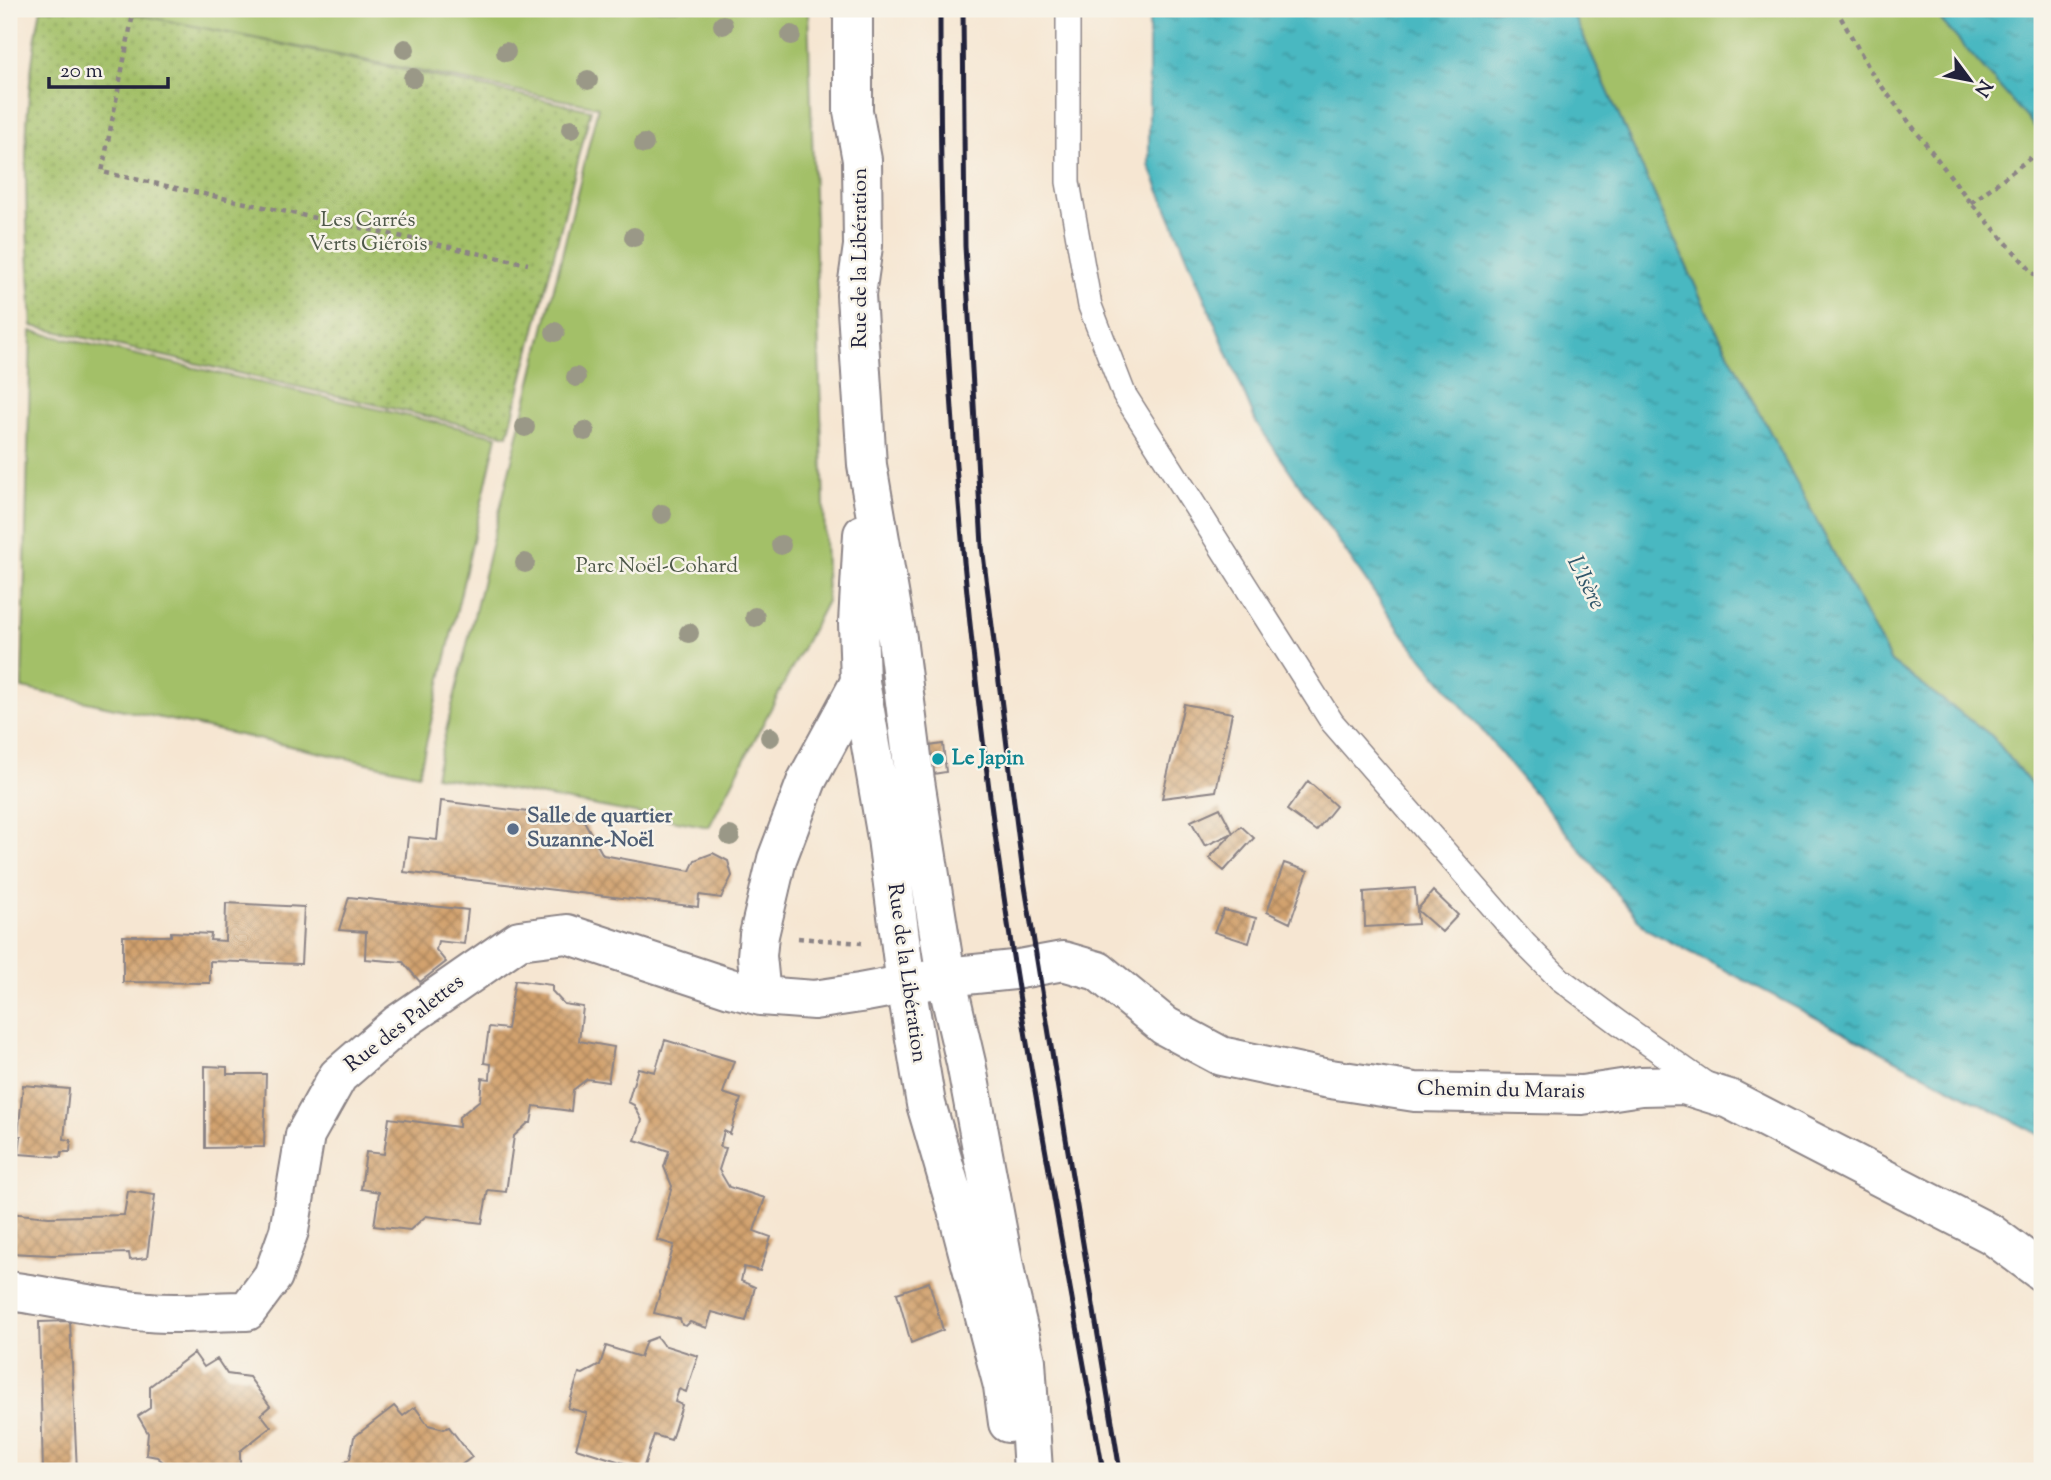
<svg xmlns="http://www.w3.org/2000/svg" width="2051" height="1480" font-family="'Sorts Mill Goudy',serif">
<defs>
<pattern id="grass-dots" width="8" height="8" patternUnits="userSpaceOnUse" patternTransform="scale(1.75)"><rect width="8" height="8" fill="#a3c067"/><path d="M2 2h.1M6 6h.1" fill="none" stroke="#849c56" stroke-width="1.8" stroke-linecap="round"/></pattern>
<pattern id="water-ripples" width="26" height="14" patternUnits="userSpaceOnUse" patternTransform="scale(1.75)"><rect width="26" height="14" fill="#49b8c1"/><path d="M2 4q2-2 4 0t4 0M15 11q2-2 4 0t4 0" fill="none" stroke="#3c959e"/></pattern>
<pattern id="building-cross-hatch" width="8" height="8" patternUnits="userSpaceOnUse" patternTransform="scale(1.75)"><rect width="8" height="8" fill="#d2a26e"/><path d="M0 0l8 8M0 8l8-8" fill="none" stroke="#aa845c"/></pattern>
</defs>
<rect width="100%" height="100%" fill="#f7f3e8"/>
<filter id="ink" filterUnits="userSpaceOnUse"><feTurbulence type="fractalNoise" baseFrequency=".0143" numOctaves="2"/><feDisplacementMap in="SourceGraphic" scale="14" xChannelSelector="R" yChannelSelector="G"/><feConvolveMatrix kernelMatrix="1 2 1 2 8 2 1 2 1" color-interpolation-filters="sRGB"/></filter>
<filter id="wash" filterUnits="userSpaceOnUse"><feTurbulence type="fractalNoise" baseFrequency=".00686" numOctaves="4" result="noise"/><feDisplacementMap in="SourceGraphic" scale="28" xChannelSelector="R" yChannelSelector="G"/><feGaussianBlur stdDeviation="1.57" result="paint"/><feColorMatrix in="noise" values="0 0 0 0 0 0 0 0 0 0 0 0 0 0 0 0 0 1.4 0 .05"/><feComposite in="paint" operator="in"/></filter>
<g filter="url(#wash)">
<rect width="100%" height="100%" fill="#f6e6d2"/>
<path fill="url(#grass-dots)" stroke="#627151" stroke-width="2" d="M41,9h75l475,101 -83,325 -476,-109c-6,-105 -13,-213 9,-317z"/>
<path fill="#a3c067" stroke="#627151" stroke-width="2" d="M119,9h689l19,592 -118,226 -274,-51 163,-669 -464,-93z
M1571,9h471v789l-50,-62 -101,-74 -183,-348z
M31,331l466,105 -78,338 -397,-86z"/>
<path fill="url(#water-ripples)" stroke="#366d7e" stroke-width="2" d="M1149,9h422l137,305 183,348 101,74 50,62v338l-396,-207 -242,-293 -148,-214 -107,-257z
M1931,9h111v126z"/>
<g id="blocks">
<path fill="url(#building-cross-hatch)" d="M1184,704l48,9 -16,78 -54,7z
M943,744l3,28 -13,2 -4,-28z
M1308,781l28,25 -20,25 -29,-21z
M441,801l142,18 20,36 87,16 5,-11 18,-7 15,8 4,15 -11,22 -22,-3 -1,12 -294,-35 4,-35 29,3z
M1220,808l13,25 8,-7 13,12 -30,33 -15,-13 24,-25 -28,13 -14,-25z
M1284,863l24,8 -18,52 -23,-11z
M1415,888l3,36 -53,3 -1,-35z
M1433,891l25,24 -16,17 -25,-22z
M349,897l119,13 -4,34 -26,-3 -2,9 10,12 -26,20 -17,-20 -38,-3 1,-27 -27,-2z
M226,903l78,4 -3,57 -91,-3v22l-87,-1v-46h48v-4l40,2 -1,6 15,1z
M1224,910l32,8 -7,25 -35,-11z
M515,980l37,5v6l12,13 19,3 -4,34 35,6 -6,35 -21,-3 -14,11 -2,21 -37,-5 -3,17h-3l-14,13 -8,56 -18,-2 -6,33 -56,-7 -16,14 -36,-4 5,-34 -18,-3 5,-37 18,2 5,-36 70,9v-10l21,-17 2,-22 8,1 1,-15 -7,-1 5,-36 18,2z
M665,1040l69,21 -11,32 18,6 -11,35 -6,-3 -4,16 6,1 -7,22 10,17 36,11 -11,33 17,6 -11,34 -16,-4 -3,14 14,6 -9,34 -34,-9 -5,16 -17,-6 -4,4 -4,-1 -2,-6 -26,-6 20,-68 -17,-5 15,-54 -8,-19 5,-16 -34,-11 7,-20 -8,-15 -6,-3 10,-34 17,4z
M205,1066l22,1v7h39l-2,73 -59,1z
M23,1085l46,4 -5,50 7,1 -1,12h-8l-1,5 -42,-3 2,-18h-3z
M128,1191l27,4 -8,63 -17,2 -1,-7 -77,2 -43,-2v-40l40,4 75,-2z
M929,1282l14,48 -32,13 -14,-50z
M70,1321l7,150h-34l-4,-149z
M657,1337l6,8 35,11 -12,36 -7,-3 -4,13 7,3 -11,35 -17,-5 -11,34 -67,-21 11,-35 -19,-5 11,-35 4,1 17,-9 6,-19 34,11 6,-16z
M194,1353l10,14 13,-8 10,15 22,3 21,29 -9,8 10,13 -31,24v20h-89l12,-9 -6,-5 -11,-2 2,-22 -10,-17 12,-8v-22z
M394,1406l9,10 12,-9 13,18 16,4 5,-2 23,30 -12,9 4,5h-120l-4,-5 10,-7 4,-22z"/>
</g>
</g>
<g filter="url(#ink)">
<use href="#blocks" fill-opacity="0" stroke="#8c8486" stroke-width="2"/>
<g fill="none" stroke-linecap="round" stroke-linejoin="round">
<g stroke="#8c8486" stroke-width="26">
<path id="lane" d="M1068,9v173l22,124 34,88 208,328 194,223 34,34 59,44 87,61"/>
</g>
<g stroke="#8c8486" stroke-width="42">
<path id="street" d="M761,996l-4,-40 2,-21 18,-76 30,-79 53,-98
M9,1291c47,6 93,18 140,21 32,3 66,-1 98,-1l26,-35 16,-45 16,-96 33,-59 60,-52 121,-84 48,-6 163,54 31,8 53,4 46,-7 86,-16 68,-7 49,-9 35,10 67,55 56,30 103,22 91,14 167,3 59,-9 43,-1 45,14 262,135 51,38"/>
</g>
<g stroke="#8c8486" stroke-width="42">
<path id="secondary" d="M853,9v102l9,49 1,86 -7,49 11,170 30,173 18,143 31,196 20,86 41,219 19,79 7,110
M863,534l-5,89 2,59 27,156 19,147 20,119 31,106 46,176 5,37"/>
</g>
<path stroke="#8c8486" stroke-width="4.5" stroke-dasharray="5 5" stroke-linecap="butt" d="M118,9l15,5 -31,158 426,92
M1836,9l37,66 98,128 71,80
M1971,203l71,-54
M798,938l64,5"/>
<use href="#lane" stroke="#fff" stroke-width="23"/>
<use href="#street" stroke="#fff" stroke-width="38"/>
<use href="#secondary" stroke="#fff" stroke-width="38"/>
<path stroke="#22223b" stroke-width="5" d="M940,9c0,79 0,158 3,237 7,165 20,330 40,494 29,246 77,488 120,731
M963,9l2,237 17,300 41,328 97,597"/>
</g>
<g fill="#9a9887">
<circle cx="723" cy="25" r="10"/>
<circle cx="791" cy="35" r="10"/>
<circle cx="405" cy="49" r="10"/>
<circle cx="506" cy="52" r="10"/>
<circle cx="413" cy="78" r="10"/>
<circle cx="588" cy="80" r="10"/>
<circle cx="571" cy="129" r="10"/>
<circle cx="644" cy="144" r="10"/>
<circle cx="634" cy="237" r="10"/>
<circle cx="555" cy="332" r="10"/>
<circle cx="576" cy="377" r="10"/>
<circle cx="525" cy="427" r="10"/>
<circle cx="585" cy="431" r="10"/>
<circle cx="662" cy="514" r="10"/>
<circle cx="781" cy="545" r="10"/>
<circle cx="525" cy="563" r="10"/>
<circle cx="755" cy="617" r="10"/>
<circle cx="689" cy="633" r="10"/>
<circle cx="770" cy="737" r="10"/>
<circle cx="730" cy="836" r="10"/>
</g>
</g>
<circle fill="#0f9aa8" stroke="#f7f3e8" stroke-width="2.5" cx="938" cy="759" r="7"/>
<circle fill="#5c6f8a" stroke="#f7f3e8" stroke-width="2.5" cx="513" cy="829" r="7"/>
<g text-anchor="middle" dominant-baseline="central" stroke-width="5" stroke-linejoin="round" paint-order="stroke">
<g font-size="21" fill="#4f594a" stroke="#f7f3e8">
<text x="368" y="221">Les Carrés<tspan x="368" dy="24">Verts Giérois</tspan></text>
<text x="657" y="567">Parc Noël-Cohard</text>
</g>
<g font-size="21" fill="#22223b" stroke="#f7f3e8">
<text transform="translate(861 258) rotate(-90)">Rue de la Libération</text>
<text transform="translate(906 973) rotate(82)">Rue de la Libération</text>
<text transform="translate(405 1024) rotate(-38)">Rue des Palettes</text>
<text transform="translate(1501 1091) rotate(1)">Chemin du Marais</text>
</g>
<g font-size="21" font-weight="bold" fill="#0d838f" stroke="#f7f3e8" text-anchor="start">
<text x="952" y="759">Le Japin</text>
</g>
<g font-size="21" font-weight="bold" fill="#4e5e75" stroke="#f7f3e8" text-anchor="start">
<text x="527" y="817">Salle de quartier<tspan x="527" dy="24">Suzanne-Noël</tspan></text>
</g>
<g font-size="23" font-style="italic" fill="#30566a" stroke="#f7f3e8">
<text transform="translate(1585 583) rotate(63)">L'Isère</text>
</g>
</g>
<rect width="2051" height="1480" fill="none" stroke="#f7f3e8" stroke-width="35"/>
<g transform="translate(1970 80) rotate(122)" stroke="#f7f3e8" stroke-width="5" paint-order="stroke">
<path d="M0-5L12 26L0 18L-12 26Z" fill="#22223b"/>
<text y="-10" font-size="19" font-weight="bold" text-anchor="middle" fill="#22223b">N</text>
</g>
<path d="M49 77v10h119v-10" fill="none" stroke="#22223b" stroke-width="3.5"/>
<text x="60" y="77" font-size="21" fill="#22223b" stroke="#f7f3e8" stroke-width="5" paint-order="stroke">20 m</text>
</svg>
